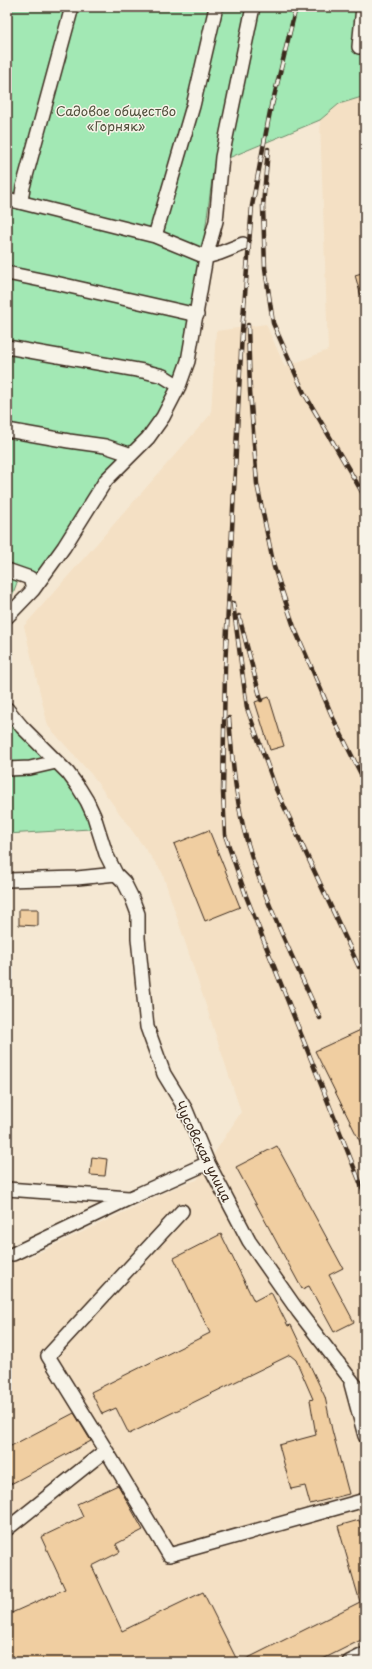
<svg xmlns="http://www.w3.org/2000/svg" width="372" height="1669" font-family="'Playpen Sans',sans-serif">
<rect width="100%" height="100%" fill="#f5e8d3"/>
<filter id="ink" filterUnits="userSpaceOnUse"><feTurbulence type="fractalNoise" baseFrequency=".025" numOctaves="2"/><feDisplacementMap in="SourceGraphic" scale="8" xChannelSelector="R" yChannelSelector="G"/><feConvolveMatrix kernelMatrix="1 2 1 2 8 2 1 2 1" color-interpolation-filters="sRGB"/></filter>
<g filter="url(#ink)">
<path fill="#f4e0c4" d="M365,96v1552l-29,14h-329v-421l11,16h12l149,-71 18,-6 44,-68 -79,-240 -71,-98 -43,-48 -24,-100 187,-212 5,-83 50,-7 19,43 43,-17 -8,-230 19,-16z"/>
<path fill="#a2e8b4" stroke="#6e8969" d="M7,7h358v89l-26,8 -19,16 -106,44 -20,152 -22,79 -39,56 -93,129 -19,-8 -14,37z
M7,714l54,58 27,41 2,16 -83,5z"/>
<path fill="#f0cea1" stroke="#3b2a1e" d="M365,272v28h-3l-7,-25z
M269,697l15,49 -14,4 -15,-48z
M209,830l31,77 -35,14 -31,-77z
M19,909h19v17l-19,-1z
M365,1028v124l-50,-101z
M277,1146l66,122 -14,7 25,47 -20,10 -25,-46 -7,3 -66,-122z
M92,1157l15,2 -2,17 -15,-1z
M221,1234l33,67 17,-9 17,34 3,-1 34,72 7,33 17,64 -39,10 -5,-18 -14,3 -12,-44 37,-10 -6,-35 3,-1 -17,-39 -6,-5 -161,79 -13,-26 -14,6 -11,-22 119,-59 -36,-75z
M74,1413l17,28 -84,45v-38z
M118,1485l25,45 -27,14 4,8 -28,14 30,65 81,-39 35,70h-231v-47l58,-26 -24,-52 42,-20 -6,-13z
M359,1520l6,19v99l-48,24h-77l120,-60 -22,-76z"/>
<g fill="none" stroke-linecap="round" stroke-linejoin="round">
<g stroke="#3b2a1e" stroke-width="16">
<path id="minor" d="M359,47l4,-40
M7,199l148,37 51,21 14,-4 23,-9
M21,201l2,-14 49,-180
M155,236l38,-130 23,-99
M7,273l53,11 137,31
M7,347l136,24 20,5 16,10
M7,430l62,11 36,5 21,7 3,4
M7,570l23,8 3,12
M7,617l26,-27 31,-43 42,-67 42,-42 15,-21 16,-31 9,-25 18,-104 10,-36 6,-64 31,-150
M7,709l15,18 46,46 11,15 8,13 7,15 12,38 10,20 8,8 8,16 6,16v24l9,89 17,47 22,36 22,53 41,78 49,70 67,87
M7,769l23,-1 26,-6
M7,880l70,-2 39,-4
M7,1189l122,9
M13,1254l117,-56 78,-35
M351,1384l14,52
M106,1450l-58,-94 134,-145
M7,1529l99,-79 63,105 196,-55
M349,1662l16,-8"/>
</g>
<use href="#minor" stroke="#f7f3e8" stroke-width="13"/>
<g stroke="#3b2a1e" stroke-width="4.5">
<path id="rail" d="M272,101l-20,105 -10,126 -17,336 -2,124 2,43 21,61 119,299
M272,105l24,-98
M268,149l-5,57 2,62 8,55 31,70 61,104
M248,325l2,66 7,93 17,83 20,60 39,91 32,64
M233,603l14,105 29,81 83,178
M239,616l22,84
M229,718c3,38 6,75 15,112 17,65 49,127 76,188"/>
</g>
<use href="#rail" stroke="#f7f3e8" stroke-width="3" stroke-dasharray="9" stroke-linecap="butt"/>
</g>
</g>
<g text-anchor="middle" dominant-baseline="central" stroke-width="3" stroke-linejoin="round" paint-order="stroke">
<g font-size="13" fill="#50503c" stroke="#f7f3e8">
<text x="116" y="110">Садовое общество<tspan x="116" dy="15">«Горняк»</tspan></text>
</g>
<g font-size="13" fill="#3b2a1e" stroke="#f7f3e8">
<text transform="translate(204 1151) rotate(64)">Чусовская улица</text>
</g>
</g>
<rect width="372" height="1669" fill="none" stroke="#f7f3e8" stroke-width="24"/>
<rect x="12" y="12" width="348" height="1645" fill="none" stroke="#3b2a1e" stroke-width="1.5" filter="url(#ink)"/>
</svg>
